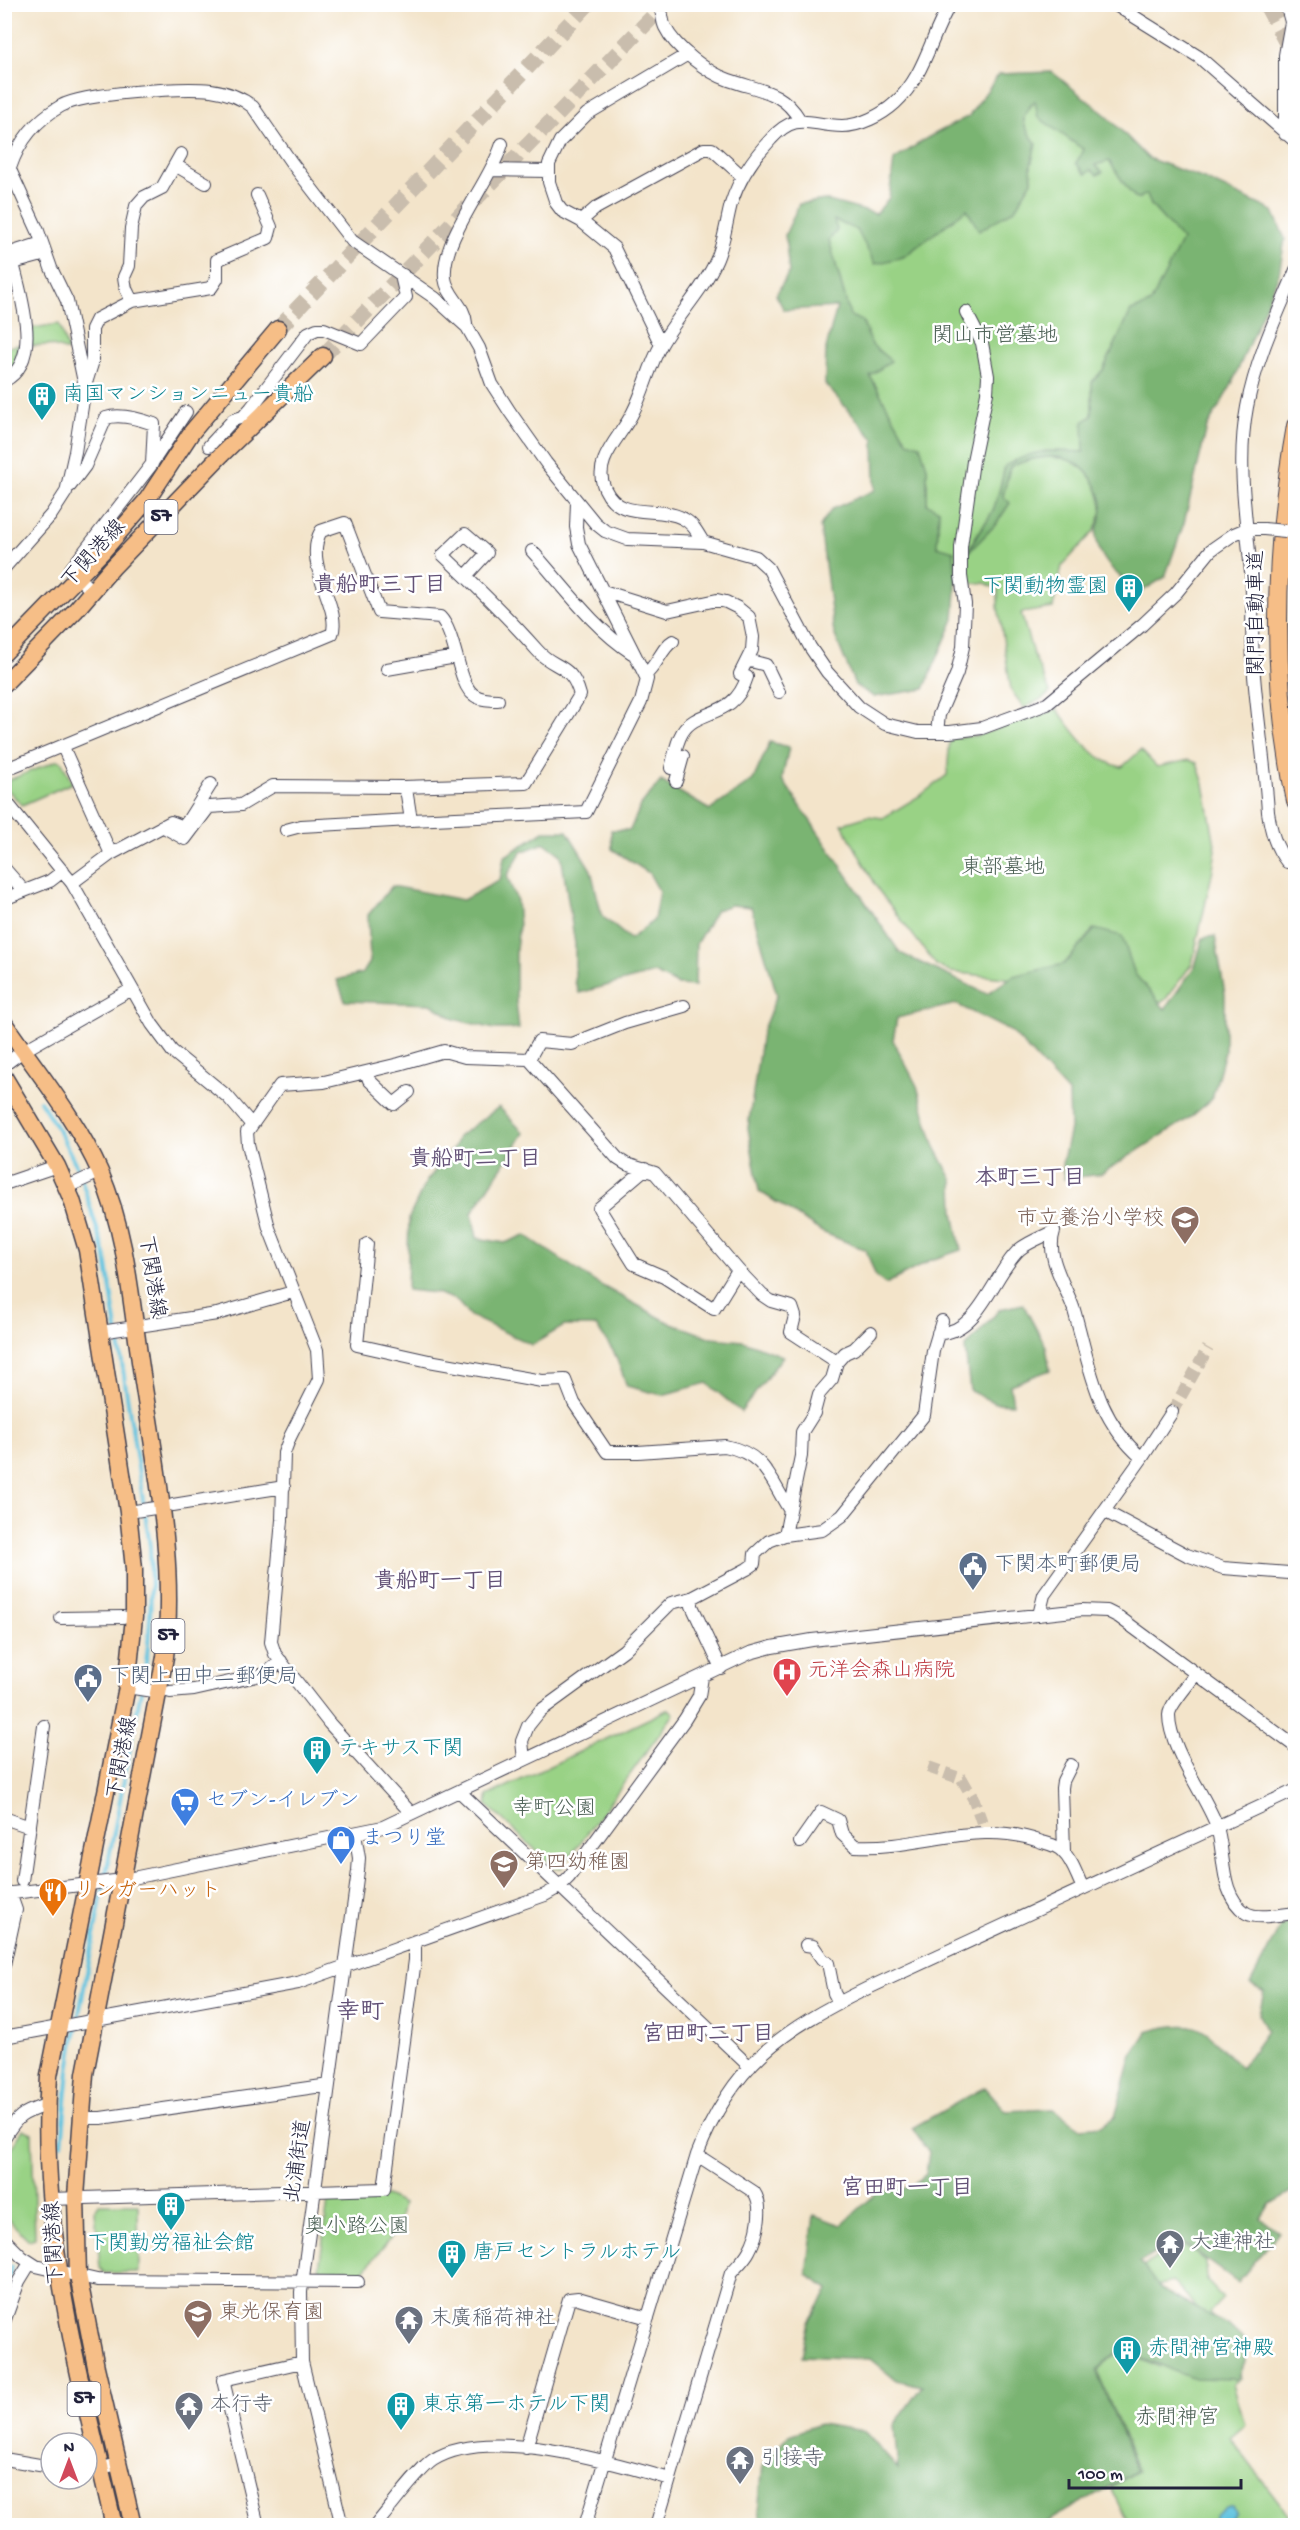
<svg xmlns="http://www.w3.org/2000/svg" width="1300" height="2530" font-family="'Gochi Hand','Klee One',sans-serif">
<rect width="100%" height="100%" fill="#fff"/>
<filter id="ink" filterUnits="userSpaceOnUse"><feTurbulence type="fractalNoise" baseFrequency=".0167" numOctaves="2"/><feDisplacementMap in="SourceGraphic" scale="12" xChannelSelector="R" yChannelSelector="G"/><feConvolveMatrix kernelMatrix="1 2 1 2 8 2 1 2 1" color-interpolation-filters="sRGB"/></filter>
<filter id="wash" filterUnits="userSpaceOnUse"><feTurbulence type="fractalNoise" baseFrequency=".008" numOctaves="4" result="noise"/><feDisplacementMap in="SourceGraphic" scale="24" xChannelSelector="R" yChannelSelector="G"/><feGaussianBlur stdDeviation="1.35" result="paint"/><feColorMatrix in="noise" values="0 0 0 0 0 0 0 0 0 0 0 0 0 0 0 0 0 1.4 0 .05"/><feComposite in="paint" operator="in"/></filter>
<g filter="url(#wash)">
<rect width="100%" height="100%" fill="#f3e4ca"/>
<path fill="#99d285" stroke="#5e7a60" stroke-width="1.5" d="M1036,101l37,40 12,9 -9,13 9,11 10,-9 14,-4 14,18 8,14 16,1 4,11 32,35 -33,64 -19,7 -28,59 -11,12v34l-8,6v30l-39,-1 -40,15c-3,14 -6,29 -11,42 -6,14 -23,31 -26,44l28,-28 13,-20 -6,-8 7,-29 18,-8 20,-2 24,2 14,12 11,16 6,21 -8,22 -33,36 -9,42 -32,5 12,41 17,38 -6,6 -20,10 -13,-18 -13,-84v-17l-13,-6h-26l-22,-37 2,-36 -12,-5v-38l-20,-26 -37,-65 20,-15 -18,-16 -10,-24 -12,-5 -21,-76 8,-10 -4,-11 24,11 46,27 64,-48 65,-28 -1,-16 5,-22c-14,-18 -19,-25 0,-42z
M59,324l9,27 -19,-6 -19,1 3,-18z
M21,344l-7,22 -10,8v-26z
M1057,709c17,22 35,53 65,58l19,-17 16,17 32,-7 8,3 7,21 12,66 -4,24 -20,90 -27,36 -21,12 -21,-52 -30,-31 -34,51h-36l-73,-8 -14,-7 -57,-74 -37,-67 26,-8 15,2 38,-23 26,-20 3,-37 25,-2z
M58,760l4,2 10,21 -50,22 -15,-16 2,-9z
M669,1709l5,5 -112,154 -8,-1 -67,-62v-9z
M23,2129l9,4 3,105 -6,2 -24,-23v-56z
M386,2196l17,8 -6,26 -36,44h-40l-2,-4 9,-69 3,-4z
M99,2204h39l1,68 -35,1 -4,-5 -5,-58z
M1178,2241l28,20 1,20 16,17 -13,14 23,35 8,31 -8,6 12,41 -15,13 59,77 -9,10h-150l-19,-38 27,-16 -41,-101 23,-19 39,16 21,-6 25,-44 -32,-35 -18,4 -14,-17z"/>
<path fill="#7ab472" stroke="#4e6b56" stroke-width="1.5" d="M1052,72l55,44 41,42 56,21 69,32 12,28 -6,35 -48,112 -24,41 -23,96 -19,54 -26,16c-13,-12 -30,-23 -38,-40 -11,-24 0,-25 1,-44 1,-8 -5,-23 -10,-30 -21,-30 -53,-25 -82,-12l-7,29 7,7 -14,21 -28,29c5,-16 19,-29 26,-45 5,-13 8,-28 11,-42 32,-18 44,-15 79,-14l-1,-30 9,-6v-34l11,-12 28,-59 19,-7 32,-64 -31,-35 -4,-11 -10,5c-10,-8 -19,-26 -28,-38l-14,4 8,7 -6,3 -6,-5 -5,4 -10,-11 8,-13 -46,-33 -3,-16c-18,17 -12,25 1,42l-5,22 1,16 -17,28 -36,22 -12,-22 -64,48 -28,7 -18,-34 -23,-10 3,10 -8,10 21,76 12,5 10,24 19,16 -21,15 37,65 13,4 7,22v37l12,6 -2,36 17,5 2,39 -2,29 -30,70 -50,8 -19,-12 -21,-52 -14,-107 12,-17 43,-19 -1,-51 -49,-55 1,-36 11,-41 -53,3 -8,-15 13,-23 -4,-37 14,-31 26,-4 51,14 13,-16 5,-38 33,-22 42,-22 30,-42z
M770,742l19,5 -7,32 118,174 87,41 26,-18 51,-12 31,-35 27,7 13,38 30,35 30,-43 8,-28 12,-2 10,58v57l-13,48 -21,18 -90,57 -37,5 -2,-15 8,-35 -1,-35 -57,-62 -56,-28 -59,14 -4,22 24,46 17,59 19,36 1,31 7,38 -30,10 -45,24 -10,-7 -10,-27 -44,-18 -63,-41 -11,-63 14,-96 15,-37 -26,-88 -20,-2 -15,5 -20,34 -1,42 -17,-1 -24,-12 -75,20 -4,-11v-38l-14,-89 -16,-12 -24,9 -14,24 10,25 2,25 -3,23v51l3,29h-25l-40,-10 -23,-15 -86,-3 -8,-21 26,-7 7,-11 -2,-47 24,-29 71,14 37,-20 4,-23 40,-26h23l24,39 11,46 28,23 24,-19 5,-29 -10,-18 -37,-24 -1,-19h19l11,-25 20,-24 49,29 43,-30z
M499,1107l25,26 -52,80 5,25 28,5 20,-8 70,47 73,40 44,16 31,3 40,15 -42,56 -34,-29 -45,12 -35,-9 -13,-34 -18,-26h-32l-32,19 -62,-29 -14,-16 -20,-7 -29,-3 2,-72 17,-36 28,-35 4,-10z
M1023,1304l23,43 4,23 -40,15 3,19 -18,-1 -25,-12 -5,-43 35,-39z
M1295,1923v267l-25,14 -9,14 18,14 -41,50 -60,-43 -38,23 20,27 68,36 17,16v20l-7,18 -46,-1 -73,-28 -23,20 41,101 -96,54h-279l-4,-13 5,-47 26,-30 31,-11 44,7 34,38 -4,-44 28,-39 -26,-6 -26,-21 -68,-3 7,-34 20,-33 -22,-14 7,-60 27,10 36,-32 34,-6 15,-13 3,-21 -17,-25 73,-41 21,24 47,-2 28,19 20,-2 14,-9 17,-62 15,-23c57,-17 58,0 94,36l26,-37 -8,-16 5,-23 -14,-8 31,-59z"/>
<path fill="#61c3df" stroke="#42728d" stroke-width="1.5" d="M1226,2507h6l3,5 -8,11 -10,2 -2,-2v-8z"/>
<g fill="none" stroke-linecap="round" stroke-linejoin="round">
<path stroke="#61c3df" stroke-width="4" d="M40,1101l20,32 19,38 27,87 44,288c2,41 1,82 -5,124l-70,365 -6,35 -7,74
M4,2289l8,-22"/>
</g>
</g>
<g filter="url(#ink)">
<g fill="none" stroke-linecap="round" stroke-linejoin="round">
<path stroke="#c9bdad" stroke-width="12" stroke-dasharray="12 6" stroke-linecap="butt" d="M1172,1412l36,-64
M928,1767l34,12 12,21 11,31"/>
<path stroke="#c9bdad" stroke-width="16" stroke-dasharray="16 8" stroke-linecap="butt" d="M278,329l310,-325
M323,356l342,-352"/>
<path stroke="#c9bdad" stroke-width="18" stroke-dasharray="18 9" stroke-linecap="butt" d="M1267,4l29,55"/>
<g stroke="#413f50" stroke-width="14">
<path id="minor" d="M660,4c2,8 2,17 5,23 10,21 43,46 64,53 31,11 53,10 71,40
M1114,4l85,53 97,85
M1285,134v-79l6,-33 -5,-18
M175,165l31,18
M10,168c9,-27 26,-48 51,-62 23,-13 122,-19 150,-16 15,2 31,8 42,17l38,55 61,79 83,57 32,29 12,21 13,36 18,28 36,51 49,60 10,8 22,8 76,3 53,15 12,11 42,79 17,25 32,35 26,17 33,8h32l32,-4 65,-24 95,-79 34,-32 35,-43 23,-16 12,-5h18
M492,170l56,1
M581,221l15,-13 108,-59h8l31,28
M4,255l38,-12
M1296,270c-19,45 -40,89 -49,137 -10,53 -2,102 3,155 4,33 1,67 3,100 3,50 12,100 15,150 3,19 7,35 19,50l9,-2
M132,301l-6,-12 -2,-12 5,-11 2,-38 5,-22 8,-9 18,-9 19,-34
M466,323c-1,-18 -19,-27 -21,-45 -4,-40 45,-95 57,-134
M661,345l-47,-97 -33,-27 -19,-10 -6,-8 -7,-21v-18l11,-23 27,-27 101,-60
M4,381c40,-20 16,-87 9,-118l33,-9
M86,383l6,-19v-35l5,-10 35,-18 79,-13 6,-9v-19l51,-22 3,-11 -14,-32
M209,446l24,-26 10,-3 8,-9 57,-75 9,-4h7l37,15 45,-47 -4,-17 1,-5
M152,463l34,-51
M70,486l15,-20 21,-48c14,-5 34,1 48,6l-2,40 -82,106 21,20
M703,542c-6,-10 -10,-19 -21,-24 -25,-13 -62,4 -77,-29 -14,-28 17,-53 28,-77 11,-21 16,-46 28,-67 16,-29 41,-53 55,-84 8,-17 10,-38 15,-57 8,-25 22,-46 40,-65 26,-29 39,-13 71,-13 18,0 40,-11 53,-23 30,-27 35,-66 55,-99
M532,551c31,34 61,77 100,102
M4,568l47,-53 15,-23 9,-40 10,-65 -18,-86 -16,-33 -13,-37 -32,-70
M603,591l64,20 50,-11 9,2 12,6 11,9 4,20 -1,13 -12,24 7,3c-13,43 -50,30 -65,56 -6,10 -8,24 -11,35
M747,660l19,5 13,27
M387,669l69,-12
M645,675c12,-9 17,-28 28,-34
M937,732l2,-17 18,-42 6,-26 2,-43 -4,-28v-29l12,-86 14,-68 1,-17 -6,-33 -16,-31
M63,747l48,107
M4,770l328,-136c10,-26 -30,-70 -11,-103l24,-8 34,89 61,5c16,16 18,68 34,78 7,5 16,5 24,5
M676,781l7,-25
M403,787l123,-4 54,-88c-9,-33 -26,-25 -43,-45 -29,-33 -61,-64 -94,-95l22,-21 22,19 -21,23
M4,799l68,84 80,141 20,27 56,46 24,28
M162,826l23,13 24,-32 32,-2 32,-19 130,1 4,8 4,25 175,-8 55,-110 6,-23 -68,-135 -3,-17 1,-25
M286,830l15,-4 110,-6
M4,868l20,23
M72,883l39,-29 60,-32 13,5 27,-43
M4,899l46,-18 13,-10
M529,1059l10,-18 33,3 53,-21 59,-17
M4,1065l19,-14 109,-62
M366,1072l3,8 25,24 15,-12
M645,1169l-46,39 35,56 30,13 50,32 24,-39
M4,1184l53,-18
M67,1187l33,-15
M1054,1231c-9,27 12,54 20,79 16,56 21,107 68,148
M367,1244l-10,101 72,16 113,20 23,-1 9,23 33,49h31l87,-6c40,8 44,31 64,63
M145,1325l72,-11 76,-22
M100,1332l35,-5
M938,1333c41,2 56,-61 82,-84 10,-8 23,-12 34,-18
M173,1505l111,-18
M1104,1511l83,44 36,13 66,5 7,3
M128,1512l34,-5
M785,1535l16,-79 1,-24 12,-19 5,-19 13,-15 5,-17 8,-9 9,-4 17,-17
M692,1598v8l29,62
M1039,1615l5,-20 98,-137 30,-46
M61,1618l62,-1
M1196,1674c-6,8 -27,32 -27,41 0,33 35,78 47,109 10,27 2,70 30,89 12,7 36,1 50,0
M127,1687l32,5
M170,1692l24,-2 71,-16 16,-13
M524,1760l-2,-19 6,-15 12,-15 84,-61 47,-47 21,-5 55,-29 7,-5 1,-10 14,-13 16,-6 37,-5 20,-14 82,-101 9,-64 9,-30
M459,1791l291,276
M411,1813l-82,-90 -54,-69 -4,-12 11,-122 2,-67 6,-16 29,-58 -2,-29 -48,-122 -21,-84 -1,-12 33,-47 44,-3 75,-18 45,-13 21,6 64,2 89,100 8,5 29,9 83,97 24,25 9,6 21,6 3,9 -4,16 46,30
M4,1818l26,9
M800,1842l21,-30 17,8 4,14 13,12c66,4 122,-28 187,-4 7,2 16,4 21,10 10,9 14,25 20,36
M1064,1852l-2,-64 1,-7 8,-16
M22,1881l22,-155
M4,1894l119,-14 260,-53 367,-174 22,-6 40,-7 270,-30 25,1 12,6 177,130
M806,1945l7,1 9,13 6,4 6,30 5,9
M4,1965l12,-55 -6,-17
M4,2037l294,-54 247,-88 14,-8 10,-10 116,-158 14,-23 3,-19
M80,2118h21l228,-33
M4,2138c13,-22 18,-25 42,-33
M50,2199l334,-10 31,-229v-19
M4,2239l18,18 14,9 61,14 261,2
M4,2322l15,-41 11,-18
M526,2448l43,-149 9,-1 70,20
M4,2459l47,8
M87,2471l32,-7
M258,2526l-35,-146 79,-18
M342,2526l-40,-164 -1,-70 57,-421 1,-13 -4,-24
M375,2526c14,-16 43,-56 58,-66 54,-35 179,2 237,19
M585,2526l112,-371c35,-91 85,-125 169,-166l430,-199
M656,2526l75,-253c6,-7 14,-14 18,-22 9,-16 15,-45 5,-59l-57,-37"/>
</g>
<g stroke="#413f50" stroke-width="19">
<path id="major" d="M4,653l98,-101 45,-52 44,-67 87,-104
M4,684l71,-73 37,-43 109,-113 102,-99
M4,1023c34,50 72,95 96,149 27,62 31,130 41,196 14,96 35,191 24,289l-80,417 -9,123 2,78 18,92 37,159
M4,1077l53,89 15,34 15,50 41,262 6,57v48l-7,70 -78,389c-11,155 31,300 65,450"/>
</g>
<g stroke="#413f50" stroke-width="20">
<path id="highway" d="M1296,426c-22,124 -26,251 0,375"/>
</g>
<use href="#minor" stroke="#fff" stroke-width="12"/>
<use href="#major" stroke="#f6be87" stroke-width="16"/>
<use href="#highway" stroke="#f6be87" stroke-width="18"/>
<g stroke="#413f50" stroke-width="14" stroke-linecap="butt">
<path id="minor-bridge" d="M1264,529l32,3"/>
</g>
<use href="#minor-bridge" stroke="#fff" stroke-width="12"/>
</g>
</g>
<defs>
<g id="building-pin" transform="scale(1.5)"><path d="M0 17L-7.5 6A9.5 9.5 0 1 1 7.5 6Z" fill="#0f9aa8" stroke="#fff"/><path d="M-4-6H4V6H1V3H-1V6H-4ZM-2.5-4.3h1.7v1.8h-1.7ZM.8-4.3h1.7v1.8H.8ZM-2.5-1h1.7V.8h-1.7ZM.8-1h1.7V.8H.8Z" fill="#fff"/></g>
<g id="school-pin" transform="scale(1.5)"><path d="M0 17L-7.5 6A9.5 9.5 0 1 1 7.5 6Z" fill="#8d6e63" stroke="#fff"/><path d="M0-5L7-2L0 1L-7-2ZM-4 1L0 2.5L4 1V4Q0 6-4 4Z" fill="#fff"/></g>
<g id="civic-pin" transform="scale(1.5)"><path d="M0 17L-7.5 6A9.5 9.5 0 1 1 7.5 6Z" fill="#5c6f8a" stroke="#fff"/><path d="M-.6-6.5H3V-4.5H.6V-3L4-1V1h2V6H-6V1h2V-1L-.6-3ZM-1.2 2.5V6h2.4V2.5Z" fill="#fff"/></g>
<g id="hospital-pin" transform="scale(1.5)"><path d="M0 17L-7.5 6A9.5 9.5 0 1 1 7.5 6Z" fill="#e0444e" stroke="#fff"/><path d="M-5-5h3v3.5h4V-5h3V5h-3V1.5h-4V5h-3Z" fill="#fff"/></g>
<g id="supermarket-pin" transform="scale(1.5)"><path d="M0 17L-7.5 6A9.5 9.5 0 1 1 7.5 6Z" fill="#3f7fe0" stroke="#fff"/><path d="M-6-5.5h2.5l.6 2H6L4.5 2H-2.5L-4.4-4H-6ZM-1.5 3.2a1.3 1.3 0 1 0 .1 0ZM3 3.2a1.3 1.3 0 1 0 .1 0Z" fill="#fff"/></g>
<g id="shop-pin" transform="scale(1.5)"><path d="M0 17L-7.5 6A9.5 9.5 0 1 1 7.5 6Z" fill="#3f7fe0" stroke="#fff"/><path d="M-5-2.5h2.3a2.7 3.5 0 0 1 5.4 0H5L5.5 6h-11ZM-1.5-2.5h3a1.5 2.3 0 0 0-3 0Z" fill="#fff"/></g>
<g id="restaurant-pin" transform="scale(1.5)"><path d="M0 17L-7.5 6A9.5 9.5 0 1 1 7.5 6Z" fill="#e8710a" stroke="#fff"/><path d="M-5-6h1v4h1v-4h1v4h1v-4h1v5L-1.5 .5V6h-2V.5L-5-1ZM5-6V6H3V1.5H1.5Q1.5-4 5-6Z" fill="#fff"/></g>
<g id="temple-pin" transform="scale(1.5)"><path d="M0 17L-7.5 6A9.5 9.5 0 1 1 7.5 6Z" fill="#6b7280" stroke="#fff"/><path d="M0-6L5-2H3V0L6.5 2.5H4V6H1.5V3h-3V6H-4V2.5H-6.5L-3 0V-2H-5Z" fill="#fff"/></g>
</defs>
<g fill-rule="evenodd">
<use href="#building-pin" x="42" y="396"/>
<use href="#building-pin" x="1129" y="588"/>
<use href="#school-pin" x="1185" y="1220"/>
<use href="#civic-pin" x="973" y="1566"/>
<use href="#hospital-pin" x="787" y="1672"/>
<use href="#civic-pin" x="88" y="1678"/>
<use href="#building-pin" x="317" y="1750"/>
<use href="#supermarket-pin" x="185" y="1802"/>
<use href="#shop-pin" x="341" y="1840"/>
<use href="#school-pin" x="504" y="1864"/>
<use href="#restaurant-pin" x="53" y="1892"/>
<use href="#building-pin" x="171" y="2206"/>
<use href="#temple-pin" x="1170" y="2244"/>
<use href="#building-pin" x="452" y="2254"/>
<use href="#school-pin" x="198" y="2314"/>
<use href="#temple-pin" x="409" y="2320"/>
<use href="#building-pin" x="1127" y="2350"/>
<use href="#temple-pin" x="189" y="2406"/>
<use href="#building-pin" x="401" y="2406"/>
<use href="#temple-pin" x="740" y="2460"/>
</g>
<g text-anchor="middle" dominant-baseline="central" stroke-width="5" stroke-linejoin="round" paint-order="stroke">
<g fill="#fff" stroke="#646476" stroke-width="1.5">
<rect x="144.5" y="500" width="33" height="34" rx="4.5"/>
<rect x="151.5" y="1619" width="33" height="34" rx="4.5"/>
<rect x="67.5" y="2382" width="33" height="34" rx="4.5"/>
</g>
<g font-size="20" font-weight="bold" fill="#22223b">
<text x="161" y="517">57</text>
<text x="168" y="1636">57</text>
<text x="84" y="2399">57</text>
</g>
<g font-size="21" fill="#4c6055" stroke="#fff">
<text x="995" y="337">関山市営墓地</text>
<text x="1003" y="869">東部墓地</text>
<text x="554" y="1810">幸町公園</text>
<text x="357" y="2228">奥小路公園</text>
<text x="1177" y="2419">赤間神宮</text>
</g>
<g font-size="21" fill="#0d838f" stroke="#fff" text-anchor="start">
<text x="63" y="396">南国マンションニュー貴船</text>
<text x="1108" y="588" text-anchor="end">下関動物霊園</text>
<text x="338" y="1750">テキサス下関</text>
<text x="171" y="2245" text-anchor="middle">下関勤労福祉会館</text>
<text x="473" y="2254">唐戸セントラルホテル</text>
<text x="1148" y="2350">赤間神宮神殿</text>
<text x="422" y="2406">東京第一ホテル下関</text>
</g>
<g font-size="21" fill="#22223b" stroke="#fff">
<text transform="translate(95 555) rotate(-48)">下関港線</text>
<text transform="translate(1258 613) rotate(-90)">関門自動車道</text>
<text transform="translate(150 1277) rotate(81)">下関港線</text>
<text transform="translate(124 1758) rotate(-79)">下関港線</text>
<text transform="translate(300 2161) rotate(-82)">北浦街道</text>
<text transform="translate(56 2243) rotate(-93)">下関港線</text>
</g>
<g font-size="21" fill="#785e54" stroke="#fff" text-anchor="start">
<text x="1164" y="1220" text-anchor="end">市立養治小学校</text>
<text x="525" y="1864">第四幼稚園</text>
<text x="219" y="2314">東光保育園</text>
</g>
<g font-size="21" fill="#4e5e75" stroke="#fff" text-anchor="start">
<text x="994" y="1566">下関本町郵便局</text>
<text x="109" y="1678">下関上田中二郵便局</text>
</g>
<g font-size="21" fill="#be3a42" stroke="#fff" text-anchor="start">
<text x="808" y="1672">元洋会森山病院</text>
</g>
<g font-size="21" fill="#366cbe" stroke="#fff" text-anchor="start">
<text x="206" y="1802">セブン-イレブン</text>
<text x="362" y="1840">まつり堂</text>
</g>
<g font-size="21" fill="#c56008" stroke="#fff" text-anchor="start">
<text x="74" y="1892">リンガーハット</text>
</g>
<g font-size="21" fill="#5b616d" stroke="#fff" text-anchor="start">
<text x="1191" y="2244">大連神社</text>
<text x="430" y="2320">末廣稲荷神社</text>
<text x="210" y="2406">本行寺</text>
<text x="761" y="2460">引接寺</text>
</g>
<g font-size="22" font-weight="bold" fill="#635277" stroke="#fff">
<text x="380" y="587">貴船町三丁目</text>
<text x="475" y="1161">貴船町二丁目</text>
<text x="1030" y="1180">本町三丁目</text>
<text x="440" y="1583">貴船町一丁目</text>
<text x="708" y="2036">宮田町二丁目</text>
<text x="907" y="2190">宮田町一丁目</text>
</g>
<g font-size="24" font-weight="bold" fill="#635277" stroke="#fff">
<text x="360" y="2013">幸町</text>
</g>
</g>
<rect width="1300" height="2530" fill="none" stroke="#fff" stroke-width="24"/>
<g transform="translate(69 2461)"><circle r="28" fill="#ffffff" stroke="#a7a7b1" stroke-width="1.5"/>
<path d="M0-4.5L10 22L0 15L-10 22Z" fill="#d1495b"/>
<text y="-9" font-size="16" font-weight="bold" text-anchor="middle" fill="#22223b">N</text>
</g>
<path d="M1069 2479v9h172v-9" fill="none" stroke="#22223b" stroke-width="3"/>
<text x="1078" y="2479" font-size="18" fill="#22223b" stroke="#ffffff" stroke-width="4.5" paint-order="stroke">100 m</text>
</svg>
